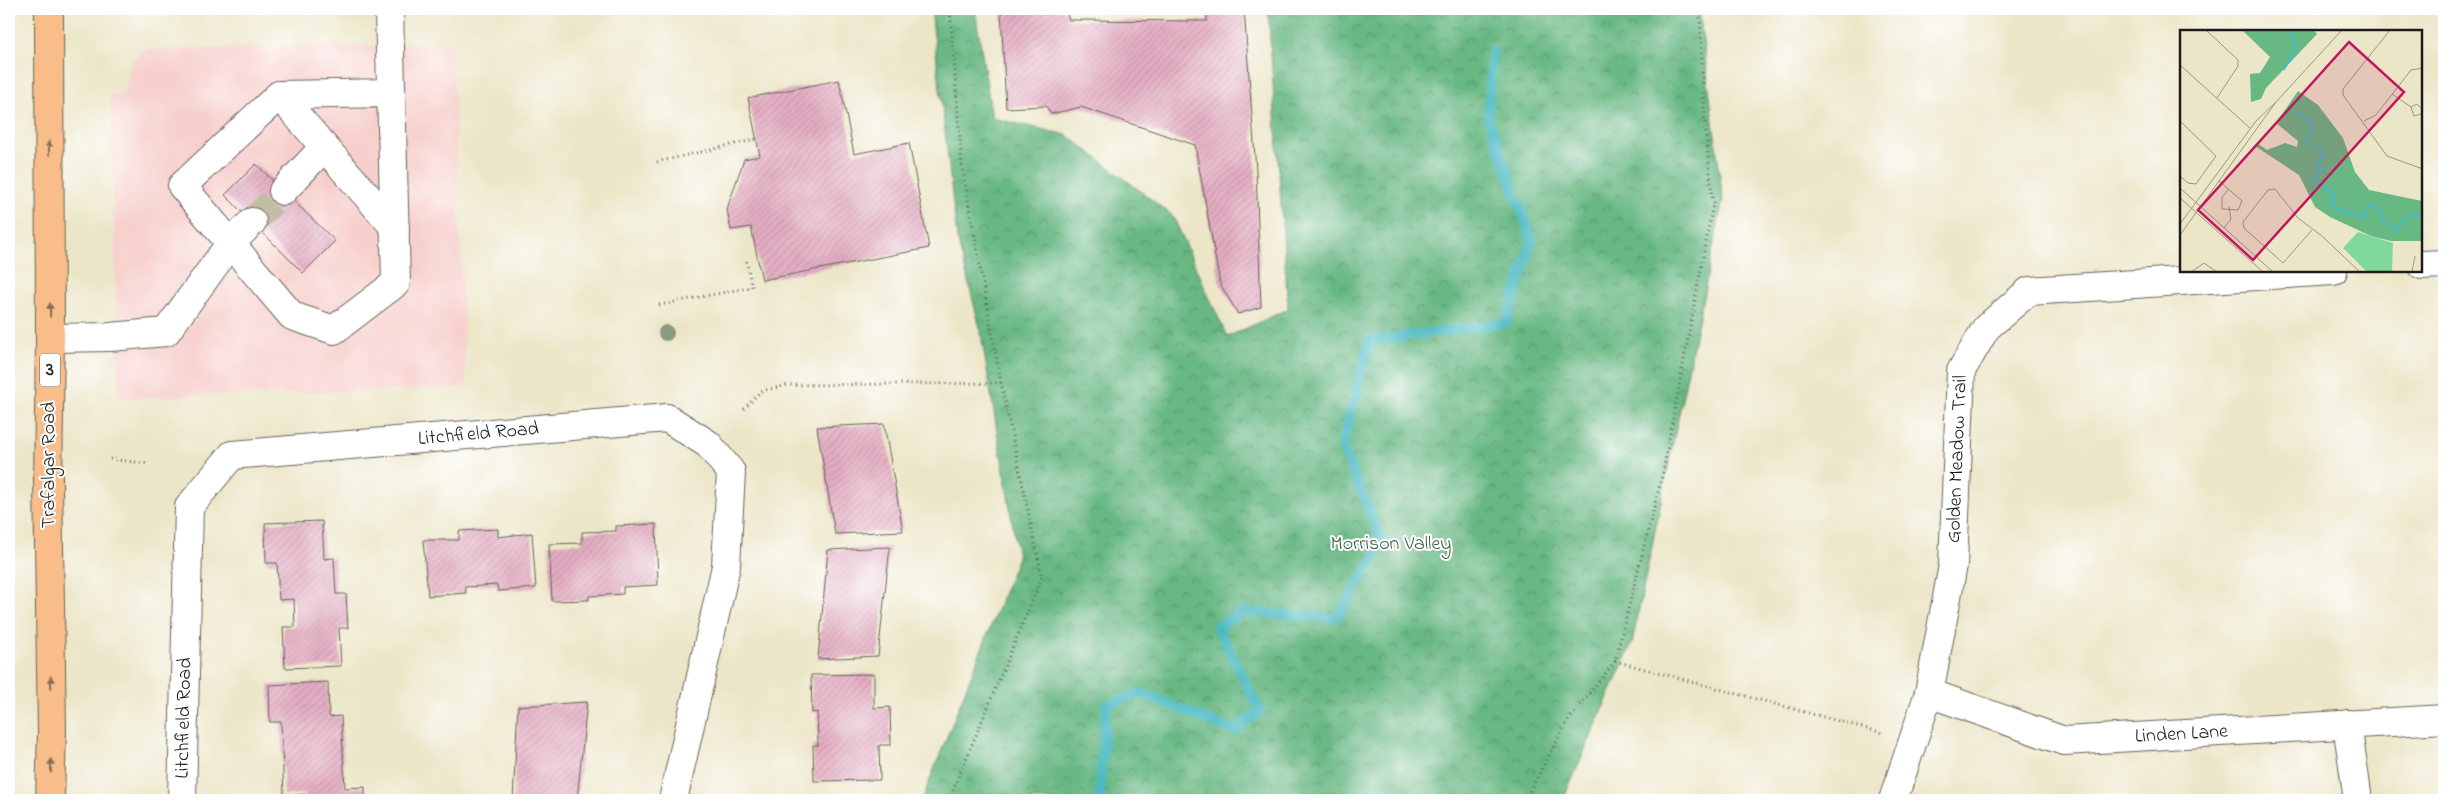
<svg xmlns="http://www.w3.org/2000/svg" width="2453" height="809" font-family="'Indie Flower',sans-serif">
<defs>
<pattern id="forest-crowns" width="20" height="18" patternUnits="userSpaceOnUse" patternTransform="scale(1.25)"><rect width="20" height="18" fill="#68b883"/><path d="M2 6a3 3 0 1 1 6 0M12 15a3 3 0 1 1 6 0" fill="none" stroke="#55956a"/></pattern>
<pattern id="building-hatch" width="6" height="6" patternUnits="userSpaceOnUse" patternTransform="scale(1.25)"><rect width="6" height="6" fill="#e4adc2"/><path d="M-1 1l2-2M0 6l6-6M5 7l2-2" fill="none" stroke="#c394a6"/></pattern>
</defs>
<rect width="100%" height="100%" fill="#fff"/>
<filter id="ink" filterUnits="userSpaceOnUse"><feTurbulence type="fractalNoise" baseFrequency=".02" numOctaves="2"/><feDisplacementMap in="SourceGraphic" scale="10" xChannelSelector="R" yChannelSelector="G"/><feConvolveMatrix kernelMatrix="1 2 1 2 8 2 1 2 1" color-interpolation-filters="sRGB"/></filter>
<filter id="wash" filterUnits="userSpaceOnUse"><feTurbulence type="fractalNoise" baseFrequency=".0096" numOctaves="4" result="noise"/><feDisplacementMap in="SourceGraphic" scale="20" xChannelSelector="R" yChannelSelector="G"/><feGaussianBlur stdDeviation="1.12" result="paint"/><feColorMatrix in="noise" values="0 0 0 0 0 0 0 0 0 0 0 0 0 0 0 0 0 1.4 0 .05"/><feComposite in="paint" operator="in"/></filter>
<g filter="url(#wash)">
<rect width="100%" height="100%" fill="#ece6c8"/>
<path fill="#f7d0cd" d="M452,43l14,345 -347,10 -9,-303 14,-1 7,-31 11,-13z"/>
<path fill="url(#forest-crowns)" stroke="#426a50" d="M931,9h44l17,109 75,17 106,81 54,121 61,-28 -20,-300h431l24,191 -91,443 -69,157h-641l96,-243 -38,-229 -23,-90z"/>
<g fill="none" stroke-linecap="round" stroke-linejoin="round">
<path stroke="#4cbac2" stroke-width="10" d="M1099,800l7,-95 35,-12 93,38 26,-20 -43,-85 26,-14 94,6 46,-75 -41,-96 27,-106 137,-18 26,-82 -44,-124 4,-66"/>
</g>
<g id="blocks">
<path fill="url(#building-hatch)" d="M1001,9h58l7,2 3,9 138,1v-12h37l12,161 5,137 -23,7 -18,-30 -25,-139 -114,-38 -30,7 -5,-8 -40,2z
M839,80l15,74 55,-11 20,105 -167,32 -11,-53 -20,3 -4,-21 17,-50 16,-3 -12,-58z
M256,164l79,77 -32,32 -78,-78z
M884,424l19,107 -68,3 -18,-107z
M322,521l2,38 10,-1 2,36h10l2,34h-9l2,38 -56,2 -2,-41h12l-1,-28 -15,1 -2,-37h-11l-1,-40z
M656,524l2,61 -35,2v7l-34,2v4l-37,1 -3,-57 33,-1v-11l34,-1v-5z
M498,529v8l34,-4 4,55 -38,3 -1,-6 -32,2 1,6 -38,3 -5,-56h36v-9z
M890,547l-12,109 -60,3 10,-109z
M874,674v34l16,-1 1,38h-12l1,35 -66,1 -1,-36h5l-1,-33 -5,1 -1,-38z
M328,682l1,35 12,-1 4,72 20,-1v13h-60v-6l-21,2 -3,-74h-11l-1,-37z
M587,702l-10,98h-64l5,-94z
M828,798v2h-21v-1z"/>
</g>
</g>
<g filter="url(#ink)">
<use href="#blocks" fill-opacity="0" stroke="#656358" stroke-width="1"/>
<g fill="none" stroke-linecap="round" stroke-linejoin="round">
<path stroke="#c2bea6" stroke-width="28" stroke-dasharray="28 14" stroke-linecap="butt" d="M252,222l31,-31"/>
<g stroke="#656358" stroke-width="30">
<g id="minor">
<path d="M389,9l7,274 -62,47 -42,-14 -110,-130 97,-91 112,-2"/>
<path d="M279,95l116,133"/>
<path d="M283,191l41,-44"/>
<path d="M2422,265l22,-1"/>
<path d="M50,338l60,-1 56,-5 64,-88 22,-22"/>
<path id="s1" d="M1929,693l135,48 380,-22"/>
<path d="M2347,724l11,76"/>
<path id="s2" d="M182,800l7,-293 43,-52 435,-37 41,26 23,28 -5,94 -53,234"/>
<path id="s3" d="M1893,800l36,-107 24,-128 8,-194 25,-43 43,-37 304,-20"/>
</g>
</g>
<g stroke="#656358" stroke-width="30">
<path id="major" d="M49,9l1,329 -2,144 4,249 -2,69"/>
</g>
<path stroke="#656358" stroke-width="3" stroke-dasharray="1 4" stroke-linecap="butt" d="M657,162l100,-23
M659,305l93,-18 -6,-28
M744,409l17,-18 27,-6 213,-2
M110,459l39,5
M1615,661l268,72
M949,800l93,-223 -41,-194 -39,-217 -12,-157
M1525,800l42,-78 48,-61 48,-189 50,-268 -8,-81 -5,-108 3,-6"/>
<use href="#minor" stroke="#fff" stroke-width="28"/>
<use href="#major" stroke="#f8bd89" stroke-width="28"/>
</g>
<circle fill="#8d9b82" cx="666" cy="333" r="8"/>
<defs><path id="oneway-solid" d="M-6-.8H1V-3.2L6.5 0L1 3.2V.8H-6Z" transform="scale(1.25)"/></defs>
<g fill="#8a6c52">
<use href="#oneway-solid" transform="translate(49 148) rotate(-90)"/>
<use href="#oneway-solid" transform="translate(50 310) rotate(-91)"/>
<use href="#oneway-solid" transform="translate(51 683) rotate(-91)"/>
<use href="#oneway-solid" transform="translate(51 766) rotate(-89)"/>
</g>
</g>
<g text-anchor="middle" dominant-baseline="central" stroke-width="4" stroke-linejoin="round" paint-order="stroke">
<rect fill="#fff" stroke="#606060" stroke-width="1" x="40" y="353.5" width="20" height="33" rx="4"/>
<g font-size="19" font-weight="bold" fill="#1c1c1c">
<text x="50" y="370">3</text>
</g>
<g font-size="20" fill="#1c1c1c" stroke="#fff">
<text stroke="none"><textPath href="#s2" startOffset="608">Litchfield Road</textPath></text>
<text stroke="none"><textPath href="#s3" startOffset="349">Golden Meadow Trail</textPath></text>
<text transform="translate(49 465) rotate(-90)">Trafalgar Road</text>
<text stroke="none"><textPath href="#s2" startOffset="82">Litchfield Road</textPath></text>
<text stroke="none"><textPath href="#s1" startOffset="261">Linden Lane</textPath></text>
</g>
<g font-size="20" fill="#3f5e48" stroke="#fff">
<text x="1391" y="544">Morrison Valley</text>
</g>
</g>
<g transform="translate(2180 30)">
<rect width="242" height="242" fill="#ece6c8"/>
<path d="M178,202l35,11 -1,29h-25l-24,-24z" fill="#81d89b"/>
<path d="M62,0h72l3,4 -51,54 -5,11 -10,3 -1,-28 10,-1 10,-16zM118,61l20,14 25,33 12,34 14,18 53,11v40h-31l-20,-5 -41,-19 -15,-10 -16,-32 -44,-29 2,-3 10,7 18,-7 12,4 1,-6 -22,-18z" fill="#68b883"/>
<path fill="none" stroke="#4cbac2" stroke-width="2.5" d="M103,40l11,-17 1,-14 -7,-9M113,81l16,9 4,7 -7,11 5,8 9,3 3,8 -7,9 8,2 -10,10 20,17 -3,9 4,4 28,9 5,-11 6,-1 7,7 1,8 15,10 5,-8 11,-8 10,2"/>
<path fill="none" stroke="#999583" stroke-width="1" d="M26,0l32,30v6l-21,32M210,0l-47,59v6l44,61 36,13M0,35l71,64M212,64l19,13M231,77l3,9 7,-2 2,-3M231,77l6,-3 6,6M0,91l36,35 -20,28 -8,-1 -8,-7M184,91l12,-6 35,-45 12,-2M39,151l23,20 -4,9 -16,-1v-12l7,-8M0,158l93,84M0,168l83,74M0,194l76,-103 20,-19M44,198l7,-9 -2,-12M132,200l-29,33 -39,-35 -1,-6 25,-32 7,-1 23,29 24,18 38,36M0,205l96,-133 66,-72M11,242l13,-9 13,9M232,242l3,-16"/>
<path fill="#c2185b" fill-opacity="0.15" stroke="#c2185b" stroke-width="2.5" d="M169,12l55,50 -151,168 -55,-50z"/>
<rect width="242" height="242" fill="none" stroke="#1c1c1c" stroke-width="2.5"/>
</g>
<rect width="2453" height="809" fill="none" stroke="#fff" stroke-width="30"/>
</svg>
